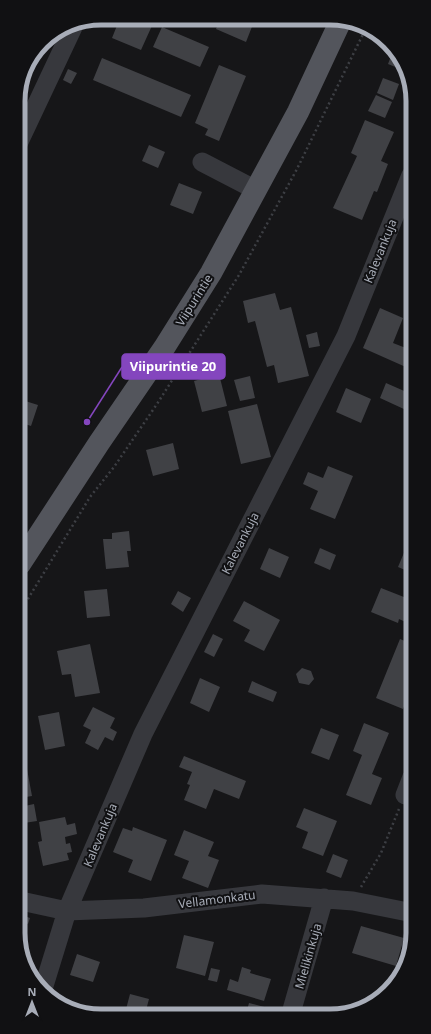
<svg xmlns="http://www.w3.org/2000/svg" width="431" height="1034" font-family="'Noto Sans',sans-serif">
<rect width="100%" height="100%" fill="#161618"/>
<path fill="#404145" d="M120,18l35,1 -14,31 -29,-12z
M220,19h35l-9,23 -30,-13z
M162,27l47,20 -9,20 -47,-20z
M393,51l12,20 -17,-7z
M102,58l89,37 -10,22 -88,-37z
M219,65l27,11 -27,65 -14,-6 3,-6 -13,-6z
M68,69l9,4 -6,11 -8,-4z
M383,78l16,6 -6,16 -16,-7z
M376,95l16,7 -7,16 -17,-7z
M365,120l29,12 -13,29 7,3 -11,28 -3,-1 -12,29 -29,-12 24,-52 -6,-3z
M149,145l16,7 -7,16 -16,-7z
M179,183l23,9 -9,22 -23,-9z
M275,293l5,17 11,-3 18,69 -31,7 -4,-18 -7,2 -12,-46 -7,2 -5,-22z
M380,308l23,10 -10,25 18,7v11l-3,7 -45,-20z
M317,332l3,14 -11,2 -3,-13z
M219,374l8,32 -25,6 -8,-31z
M250,376l5,22 -15,3 -6,-21z
M386,383l25,11 -5,16 -26,-12z
M346,388l25,11 -10,24 -25,-11z
M19,399l19,6 -7,21 -12,-4z
M257,404l14,53 -30,7 -13,-53z
M173,443l6,26 -26,7 -7,-26z
M328,466l25,10 -18,43 -25,-10 8,-18 -15,-7 5,-12 15,6z
M129,531l2,20h-4l2,16 -23,2 -3,-30h9v-6z
M269,548l20,9 -9,21 -20,-9z
M320,548l16,7 -6,15 -16,-7z
M406,548l6,2v23l-14,-6z
M381,588l28,11 -3,5 6,3v18l-13,-6 -1,4 -27,-11z
M107,589l3,27 -23,2 -3,-27z
M178,591l13,7 -8,14 -12,-8z
M244,601l36,19 -16,31 -20,-10 6,-11 -17,-9z
M213,634l10,5 -9,18 -10,-5z
M400,639l12,5v43l-9,22 -27,-11z
M90,644l10,49 -25,4 -4,-23 -9,1 -5,-24z
M302,668l9,3 3,8 -5,6 -10,-2 -3,-9z
M200,678l20,9 -11,25 -19,-9z
M252,681l25,11 -4,10 -25,-10z
M93,707l22,11 -5,10 7,4 -4,9 -8,-4 -7,13 -13,-7 6,-13 -8,-4z
M59,712l6,34 -20,4 -7,-34z
M364,723l25,10 -17,41 10,4 -11,27 -25,-10 16,-40 -9,-4z
M321,728l18,7 -10,25 -18,-7z
M184,756l62,25 -7,18 -25,-10 -8,20 -22,-9 6,-15 -3,-1 5,-12 -13,-5z
M27,769l5,27 -12,2v-27z
M34,804l3,17 -13,2 2,7 -6,1v-24z
M304,808l33,13 -14,35 -21,-8 6,-16 -12,-5z
M65,817l2,8 8,-2 2,11 -12,3 1,7 4,-1 2,9 -5,1 2,7 -26,6 -5,-24 4,-1 -3,-19z
M133,827l34,13 -16,41 -23,-9 5,-12 -20,-8 10,-24 9,3z
M184,830l30,12 -6,14 11,4 -11,28 -26,-10 7,-17 -15,-6z
M333,854l15,6 -7,18 -15,-6z
M22,915l8,3 -2,6 -7,-3z
M361,926l43,12 -8,28 -44,-13z
M184,935l30,7 -9,34 -29,-8z
M77,954l23,8 -7,20 -23,-7z
M242,967l9,3 -1,3 21,6 -7,22 -37,-11 3,-11 8,3z
M211,968l9,2 -3,12 -9,-2z
M130,994l19,5 -4,15 -20,-1z
M249,1003l19,5 -1,6h-21z
M333,1008l14,4v1h-15z"/>
<g fill="none" stroke-linecap="round" stroke-linejoin="round">
<path stroke="#3d3f44" stroke-width="2.5" stroke-dasharray="2 3" stroke-linecap="butt" d="M20,612l70,-115 24,-30 43,-63 82,-129 58,-106 68,-139
M361,887l20,-34 18,-44"/>
<path stroke="#37383d" stroke-width="19" d="M18,144l57,-121
M202,162l54,28
M405,795l7,-18
M21,901l46,10 77,-3 118,-14 91,7 60,12
M43,989l24,-78 76,-177 203,-398 65,-161
M291,1013l33,-115"/>
<path stroke="#53555c" stroke-width="22" d="M20,564l79,-121 65,-95 47,-75 87,-161 43,-92"/>
</g>
<g text-anchor="middle" dominant-baseline="central" stroke-width="4" stroke-linejoin="round" paint-order="stroke">
<g font-size="12" fill="#a8adb8" stroke="#111113">
<text transform="translate(380 251) rotate(-68)">Kalevankuja</text>
<text transform="translate(194 300) rotate(-58)">Viipurintie</text>
<text transform="translate(240 543) rotate(-63)">Kalevankuja</text>
<text transform="translate(100 835) rotate(-67)">Kalevankuja</text>
<text transform="translate(217 899) rotate(-7)">Vellamonkatu</text>
<text transform="translate(308 956) rotate(-74)">Mielikinkuja</text>
</g>
</g>
<path d="M0 0H431V1034H0ZM101 25H330A76 76 0 0 1 406 101V933A76 76 0 0 1 330 1009H101A76 76 0 0 1 25 933V101A76 76 0 0 1 101 25Z" fill="#111113" fill-rule="evenodd"/>
<path fill="none" stroke="#a8adb8" stroke-width="5" d="M101 25H330A76 76 0 0 1 406 101V933A76 76 0 0 1 330 1009H101A76 76 0 0 1 25 933V101A76 76 0 0 1 101 25Z"/>
<path fill="none" stroke="#8446be" stroke-width="1.5" d="M87 422L122 367"/>
<circle fill="#8446be" stroke="#111113" stroke-width="1.5" cx="87" cy="422" r="4"/>
<rect fill="#8446be" stroke="#8446be" stroke-width="1.5" x="122" y="354" width="103" height="25" rx="4"/>
<g font-size="13" text-anchor="middle" font-weight="bold" fill="#fff">
<text x="173" y="371">Viipurintie 20</text>
</g>
<g transform="translate(32 1002)" stroke="#111113" stroke-width="3" paint-order="stroke">
<path d="M0-3L7 15L0 10L-7 15Z" fill="#a8adb8"/>
<text y="-6" font-size="11" font-weight="bold" text-anchor="middle" fill="#a8adb8">N</text>
</g>
</svg>
